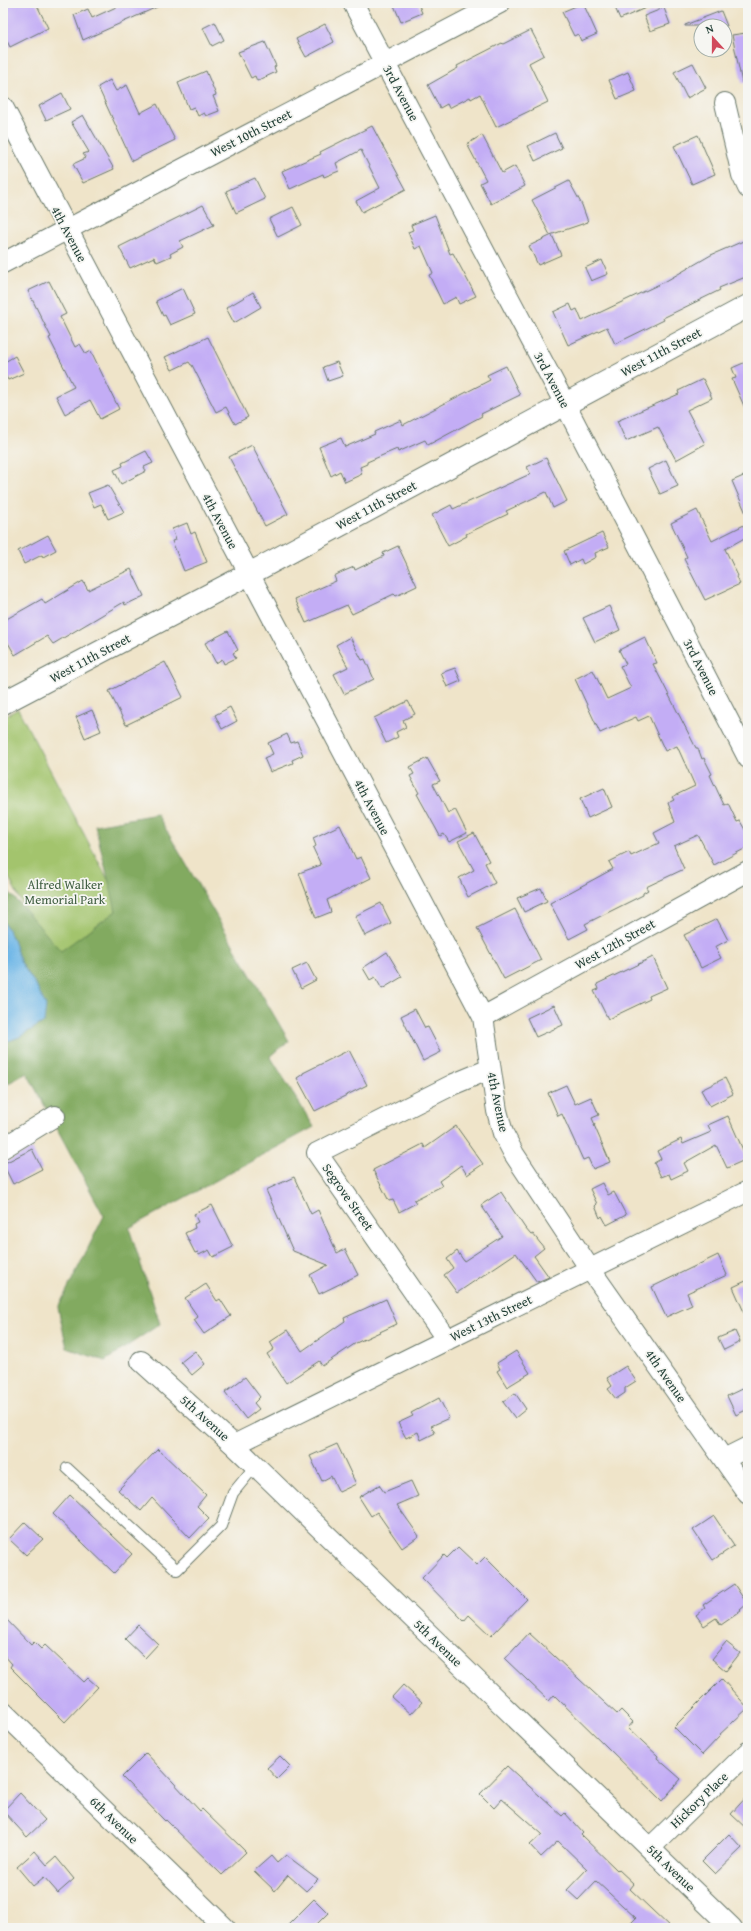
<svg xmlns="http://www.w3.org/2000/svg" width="751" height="1931" font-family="'Gentium Book Plus',serif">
<rect width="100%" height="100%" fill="#f6f6f2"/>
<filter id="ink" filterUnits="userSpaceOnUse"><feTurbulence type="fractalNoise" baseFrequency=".025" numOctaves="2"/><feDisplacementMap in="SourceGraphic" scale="8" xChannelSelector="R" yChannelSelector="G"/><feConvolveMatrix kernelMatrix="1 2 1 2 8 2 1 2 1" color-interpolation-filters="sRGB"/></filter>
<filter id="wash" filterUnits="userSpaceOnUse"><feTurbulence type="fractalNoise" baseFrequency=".012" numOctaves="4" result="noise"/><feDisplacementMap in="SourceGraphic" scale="16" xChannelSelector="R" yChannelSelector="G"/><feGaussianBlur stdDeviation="0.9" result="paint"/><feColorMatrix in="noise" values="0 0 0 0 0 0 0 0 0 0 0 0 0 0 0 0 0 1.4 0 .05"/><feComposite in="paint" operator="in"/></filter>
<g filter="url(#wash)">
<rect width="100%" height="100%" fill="#efe4c9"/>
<path fill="#a3c46d" stroke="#618050" d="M18,709l114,216 -78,41 -51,-100v-149z"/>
<path fill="#82aa60" stroke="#50744a" d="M157,814l132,227 -19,15 44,71 -185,101 31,96 -55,37 -38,-13 -9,-40 46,-92 -77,-143 -24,13v-43l16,-6 25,-15 -7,-35 -17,-26 -8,-24 -9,-16v-36l58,66 55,-40 -21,-86z"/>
<path fill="#70b7e7" stroke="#487a8e" d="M3,921l9,16 8,24 17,26 9,19 -2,16 -25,15 -16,6z"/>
<g id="blocks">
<path fill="#c3adf5" d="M3,3h33l12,25 -38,19 -7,-14z
M125,3h41l-83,37 -9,-25 14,-6 4,9z
M393,3h25l4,10 -21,9z
M583,3l14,31 -16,7 -3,-7 -4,2 -12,-24z
M613,3h44l-37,16z
M664,8l6,16 -20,7 -6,-15z
M721,11l6,15h-42v-1z
M215,22l9,18 -12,6 -9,-18z
M325,24l9,18 -28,15 -10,-18z
M531,30l13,25 -15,8 19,39 -52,25 -16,-33 -9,5 -1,-2 -21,11 -2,-4 -7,4 -12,-23 30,-17 -1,-2 45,-23 1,1z
M746,33l2,9v41h-6l-10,-48z
M265,42l11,24 -2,1 2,5 -19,9 -2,-5 -4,2 -13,-26z
M693,63l13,25 -19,10 -13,-26z
M206,71l10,24 -3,1 6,15 -13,5 -2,-3 -6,3 -4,-9 -5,2 -11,-26z
M628,72l8,19 -19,8 -8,-19z
M110,80l6,11 11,-6 13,28 17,-9 18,36 -43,21 -34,-74z
M62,93l8,16 -24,11 -7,-14z
M83,115l31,54 -31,14 -10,-19 13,-6 -3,-4 6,-2 -18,-30z
M372,126l34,63 -44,23 -6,-11 24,-13 -19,-38 -25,13 3,8 -15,6 -1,-3 -33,15 -8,-18 39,-17 -1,-2z
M555,133l7,15 -27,13 -7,-15z
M482,135l20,38 13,-7 10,20 -34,18 -11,-21 6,-3 -19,-36z
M698,135l17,39 -23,10 -18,-38z
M255,178l10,21 -29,14 -10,-22z
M569,181l13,24 6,17 -38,13 -18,-35z
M203,205l11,20 -34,16 3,6 -13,7 1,2 -14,6 -3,-5 -24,11 -11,-21z
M293,207l9,18 -24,12 -9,-18z
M435,215l15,39 3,-1 23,43 -17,8 -3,-7 -13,7 -14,-29 4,-2 -12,-27 -6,3 -7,-17 5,-2 -2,-5z
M552,235l9,20 -23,10 -9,-19z
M748,239v37l-29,12 1,2 -57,28 1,2 -49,24 -8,-17 -39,18 -15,-33 17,-8 3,7 4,-2 5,12 84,-40 45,-26z
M602,260l6,14 -17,7 -6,-13z
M49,281l17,33 -6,3 15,30 5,-3 6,10 5,-3 28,58 -19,10 -10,-19 -25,14 -9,-18 18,-9 -25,-49 2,-1 -23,-46z
M183,288l12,26 -25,11 -5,-10 -2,1 -7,-15z
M253,292l8,15 -27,16 -8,-15z
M208,337l40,80 -13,7 -9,-17 -10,5 -24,-47h-1l-2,-3 -17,8 -7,-13z
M15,356l9,17 -16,7 -5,-9v-8z
M748,361v54l-16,-36 4,-1 -4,-10z
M337,362l6,14 -15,5 -5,-14z
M506,366l14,29 -39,19 1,2 -54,29 -3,-5 -27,12 -1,-3 -30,13v2l-7,3 2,7 -17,8 -5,-11 -9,5 -12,-29 22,-9 4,9 30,-13 -1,-2 27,-12 2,5 87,-45 -3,-5z
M703,379l9,19 -25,12 18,34 -29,16 -18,-33 -32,14 -9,-20 62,-27 -1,-3z
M252,445l36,69 -23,12 -36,-69z
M146,451l7,12 -9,4 2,4 -25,13 -7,-14 9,-4 -1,-3z
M546,458l21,43 -14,7 -7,-16 -40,19 2,3 -42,20 1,2 -19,10 -16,-31 19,-10 2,4 75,-34 2,-2 -3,-6z
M666,460l12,26 -18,8 -12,-25z
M748,474v44l-16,-37z
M108,485l16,27 -16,7 -7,-15 -7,3 -6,-14z
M697,510l15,31 36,-18v13l-23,13 13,27 -2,1 4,7 -35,16 -21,-41 3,-2 -16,-34z
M187,523l4,11 4,-2 12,30 -23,9 -12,-30 4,-1 -4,-11z
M602,533l7,14 -14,6 1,4 -13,7 -2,-5 -11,6 -6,-14z
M48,535l8,15 -13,7 -1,-2 -18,9 -6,-13z
M398,546l19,40 -21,10 -2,-2 -42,20 -5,-9 -41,18 -11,-24 41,-18 -2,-5 8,-4 12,-5 1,3 29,-14 -1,-3z
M131,569l13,27 -19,9 -1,-3 -71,42 -6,-8 -32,19 -12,-21v-13l39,-22 3,5 38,-23 5,9z
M609,606l11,24 -25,12 -12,-24z
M228,631l10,19 -5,3 3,5 -12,6 -2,-5 -6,4 -11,-20z
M350,637l12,23 3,-1 9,20 -30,15 -10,-20 14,-7 -12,-22z
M645,637l12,26 -4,1 43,84h2l4,11 2,-1 8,16 -2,1 14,30 4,-2 9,19 3,-1 8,14v12l-34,18 -16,-30 -24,11 10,23 -38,18 2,3 -5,3v2l-58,29 3,5 -19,10 -19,-36 63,-34 -4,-7 20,-10 2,4 28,-13 -5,-10 21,-11 -7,-19 6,-3 -2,-3 23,-11 -18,-40 -12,5 -16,-35 -11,5 -2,-4 -36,16 -25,-54 18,-9 14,29 24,-11 -11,-22 6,-2 -7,-14z
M165,662l18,35 -57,28 -17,-34z
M455,668l6,13 -14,6 -6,-14z
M408,701l7,13 -12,6 3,7 -10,5 2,5 -12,6 -12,-25z
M230,707l7,14 -15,8 -7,-14z
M92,710l9,21 -16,7 -9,-21z
M287,734l4,9 6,-2 6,14 -11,5 1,3 -23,9 -6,-14 9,-4 -5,-11z
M427,758l13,23 -7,3 15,29 7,-4 12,24 -18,9 -5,-8 -4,2 -23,-42 2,-1 -9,-17 4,-2 -4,-7z
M604,788l8,19 -24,11 -8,-19z
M340,825l16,34 5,-2 10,21 -44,22 4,12 -15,6 -17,-45 22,-8 -8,-17 3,-2 -3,-8z
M474,833l15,28 -4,2 10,20 -27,14 -9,-19 15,-8 -16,-29z
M541,888l6,13 -23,11 -7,-14z
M381,903l10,20 -26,13 -10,-20z
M515,909l26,51 -37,19 -27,-51z
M717,919l11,21 -13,7 6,11 -20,10 -17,-33z
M387,952l15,25 -20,12 -7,-12 -5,3 -7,-12z
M653,957l14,31 -18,8 1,3 -42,20 -14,-28 5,-2 -2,-5z
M307,963l9,17 -15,8 -9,-18z
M554,1005l9,20 -27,12 -9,-19z
M415,1009l10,19 3,-1 13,25 -18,9 -22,-45z
M349,1050l18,35 -52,26 -18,-33 6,-4v-1z
M725,1078l8,16 -23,12 -9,-16z
M566,1085l9,19 16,-7 8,18 -7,3 3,7h-1l16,37 -17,7 -5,-11 -5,2 -21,-46 -4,2 -10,-23z
M728,1116l19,43 -20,9 -11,-23 -32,18 4,8 -17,8 -2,-5 -8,3 -7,-14 7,-4 -4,-8 24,-12 2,5 28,-12 -3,-7z
M456,1126l27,38 -16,11 -6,-10 -22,16 3,5 -28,14 2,3 -17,9 -6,-12 -4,1 -16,-31 50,-26 2,4z
M32,1149l10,20 -29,15 -10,-20z
M294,1177l17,37 7,-4 19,43 8,-4 13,26 -39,19 -9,-19 18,-10 -35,-14 -27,-61z
M602,1183l6,12 6,-3 12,23 -19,10 -5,-9 -2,2 -5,-12 2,-2 -7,-15z
M501,1192l24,36 6,7 2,-1 11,14 -10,8 15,21 -12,5 -21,-29 -59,40 -13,-18 9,-7 -6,-9 10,-8 7,10 38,-25 -21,-31z
M212,1205l21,42 -20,10 -4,-7 -10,5 -1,-3 -3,1 -10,-20 10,-5 -1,-4 4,-2 -4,-8z
M718,1255l9,20 -40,18 5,12 -26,12 -14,-30z
M748,1280v41l-15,-34z
M206,1284l11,17 3,-2 11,17 -27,18 -10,-14 4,-3 -13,-19z
M386,1299l11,25 -41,19 -34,23 -3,-5 -33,22 -19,-29 7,-5 -4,-7 18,-12 14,21 43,-30 -1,-3z
M735,1331l5,11 -16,8 -6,-12z
M195,1351l10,13 -13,11 -11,-13z
M516,1351l14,22 -23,14 -10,-16 3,-2 -3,-6z
M626,1366l10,15 -11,7v5l-9,6 -8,-10 4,-3 -5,-8z
M245,1377l15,20 -6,6 5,6 -13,10 -21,-27z
M748,1386v23l-12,6 -9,-19z
M515,1393l11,16 -11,9 -12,-16z
M439,1398l10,20 -18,8 4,7 -14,7 -3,-8 -12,6 -8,-15 15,-7 -2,-3z
M337,1444l19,40 -17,8 -8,-16 -9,5 -12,-25z
M158,1449l48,46 -9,11 12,12 -19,20 -38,-40 -11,13 -23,-21z
M411,1481l7,15 -21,9 22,31 -17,12 -25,-36 -6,4 -12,-19 20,-12 5,7z
M70,1495l62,59 -18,19 -61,-59z
M714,1516l20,30 -21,14 -20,-30z
M25,1522l18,17 -17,16 -17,-16z
M458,1547l19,18 8,-8 42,42 -36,37 -22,-21 -5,6 -42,-43 22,-23 3,3z
M734,1584l13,20 -7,6 1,1 -20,14 -5,-7 -12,8 -8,-11 9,-7 -2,-3z
M3,1616l28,29 3,-3 7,7 4,-4 39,37 4,-4 10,9 -33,35 -55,-55 2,-3 -9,-10z
M138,1625l20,19 -13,14 -20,-19z
M529,1633l88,81 4,-4 12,12 -5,6 30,28 -1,2 24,21 -19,22 -108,-106 -5,6 -44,-42z
M726,1642l14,11 -14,18 -14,-12z
M722,1679l26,29 -30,28 1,1 -17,18 -28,-28z
M403,1685l19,17 -11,12 -19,-17z
M146,1753l54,58 2,-2 44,43 -24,23 -56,-55 -1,1 -43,-44z
M280,1756l10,10 -13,13 -10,-11z
M507,1766l55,50 3,-3 18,20 -2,2 36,35 1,-1 16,15 -4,5 41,39h-45l10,-10 -40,-37 -18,19 -11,-10 20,-21 -29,-28 -17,16 -11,-12 12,-11 -40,-35 -8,9 -14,-14z
M20,1793l25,27 -18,17 -24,-26z
M748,1795v35l-17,-16z
M729,1834l13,14 -27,26 -13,-13z
M35,1851l12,14 9,-8 18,22 -16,14 -14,-16 -11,9 -16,-19z
M286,1855l32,24 -12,12 -18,-16 -13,16 -21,-20 17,-15 6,7z
M314,1899l14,14 -15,15h-28z"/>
</g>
</g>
<g filter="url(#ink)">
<use href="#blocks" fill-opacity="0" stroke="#687768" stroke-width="1"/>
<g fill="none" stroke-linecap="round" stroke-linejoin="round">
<g stroke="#687768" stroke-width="12">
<path id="lane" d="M67,1468l110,102 44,-44 12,-33 22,-27"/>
</g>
<g stroke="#687768" stroke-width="22">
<path id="street" d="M353,3l212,401 183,354
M725,103l17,72 6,13
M3,107l480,910 14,94 6,22 11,21 76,115 158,225
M3,263l497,-260
M483,1017l265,-146
M3,1148l52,-32
M447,1340l-130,-187 137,-69 36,-15
M141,1361l93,84 498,483
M234,1445l514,-254
M724,1459l24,-12
M3,1712l222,216
M650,1848l98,-96"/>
</g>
<g stroke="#687768" stroke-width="24">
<path id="secondary" d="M3,703l246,-129 499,-268"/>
</g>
<use href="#lane" stroke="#fff" stroke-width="10"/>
<use href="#street" stroke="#fff" stroke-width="20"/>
<use href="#secondary" stroke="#fff" stroke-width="22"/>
</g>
</g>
<g text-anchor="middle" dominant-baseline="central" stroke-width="3.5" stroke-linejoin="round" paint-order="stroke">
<g font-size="13" fill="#1f3d34" stroke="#f6f6f2">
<text transform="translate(401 93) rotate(62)">3rd Avenue</text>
<text transform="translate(251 133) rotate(-27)">West 10th Street</text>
<text transform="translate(69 234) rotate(62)">4th Avenue</text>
<text transform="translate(661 352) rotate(-28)">West 11th Street</text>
<text transform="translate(552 380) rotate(62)">3rd Avenue</text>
<text transform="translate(376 505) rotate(-28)">West 11th Street</text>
<text transform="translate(220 521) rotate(62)">4th Avenue</text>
<text transform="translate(90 658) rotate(-28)">West 11th Street</text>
<text transform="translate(701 667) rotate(63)">3rd Avenue</text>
<text transform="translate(372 807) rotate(62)">4th Avenue</text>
<text transform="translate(615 944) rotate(-29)">West 12th Street</text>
<text transform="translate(498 1102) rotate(78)">4th Avenue</text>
<text transform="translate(348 1197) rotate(55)">Segrove Street</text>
<text transform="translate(491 1318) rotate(-26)">West 13th Street</text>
<text transform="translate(666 1376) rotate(55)">4th Avenue</text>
<text transform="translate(205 1418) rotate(42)">5th Avenue</text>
<text transform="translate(438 1643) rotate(44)">5th Avenue</text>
<text transform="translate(699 1800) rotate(-44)">Hickory Place</text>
<text transform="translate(114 1820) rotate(44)">6th Avenue</text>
<text transform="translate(671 1868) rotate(44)">5th Avenue</text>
</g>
<g font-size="13" fill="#405f42" stroke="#f6f6f2">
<text x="65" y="884">Alfred Walker<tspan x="65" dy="15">Memorial Park</tspan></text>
</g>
</g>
<rect width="751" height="1931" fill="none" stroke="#f6f6f2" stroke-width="16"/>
<g transform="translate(713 38) rotate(339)"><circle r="19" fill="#f6f6f2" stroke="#a0aca6"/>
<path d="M0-3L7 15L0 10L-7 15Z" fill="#d1495b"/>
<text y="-6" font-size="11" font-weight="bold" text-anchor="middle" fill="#1f3d34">N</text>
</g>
</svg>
